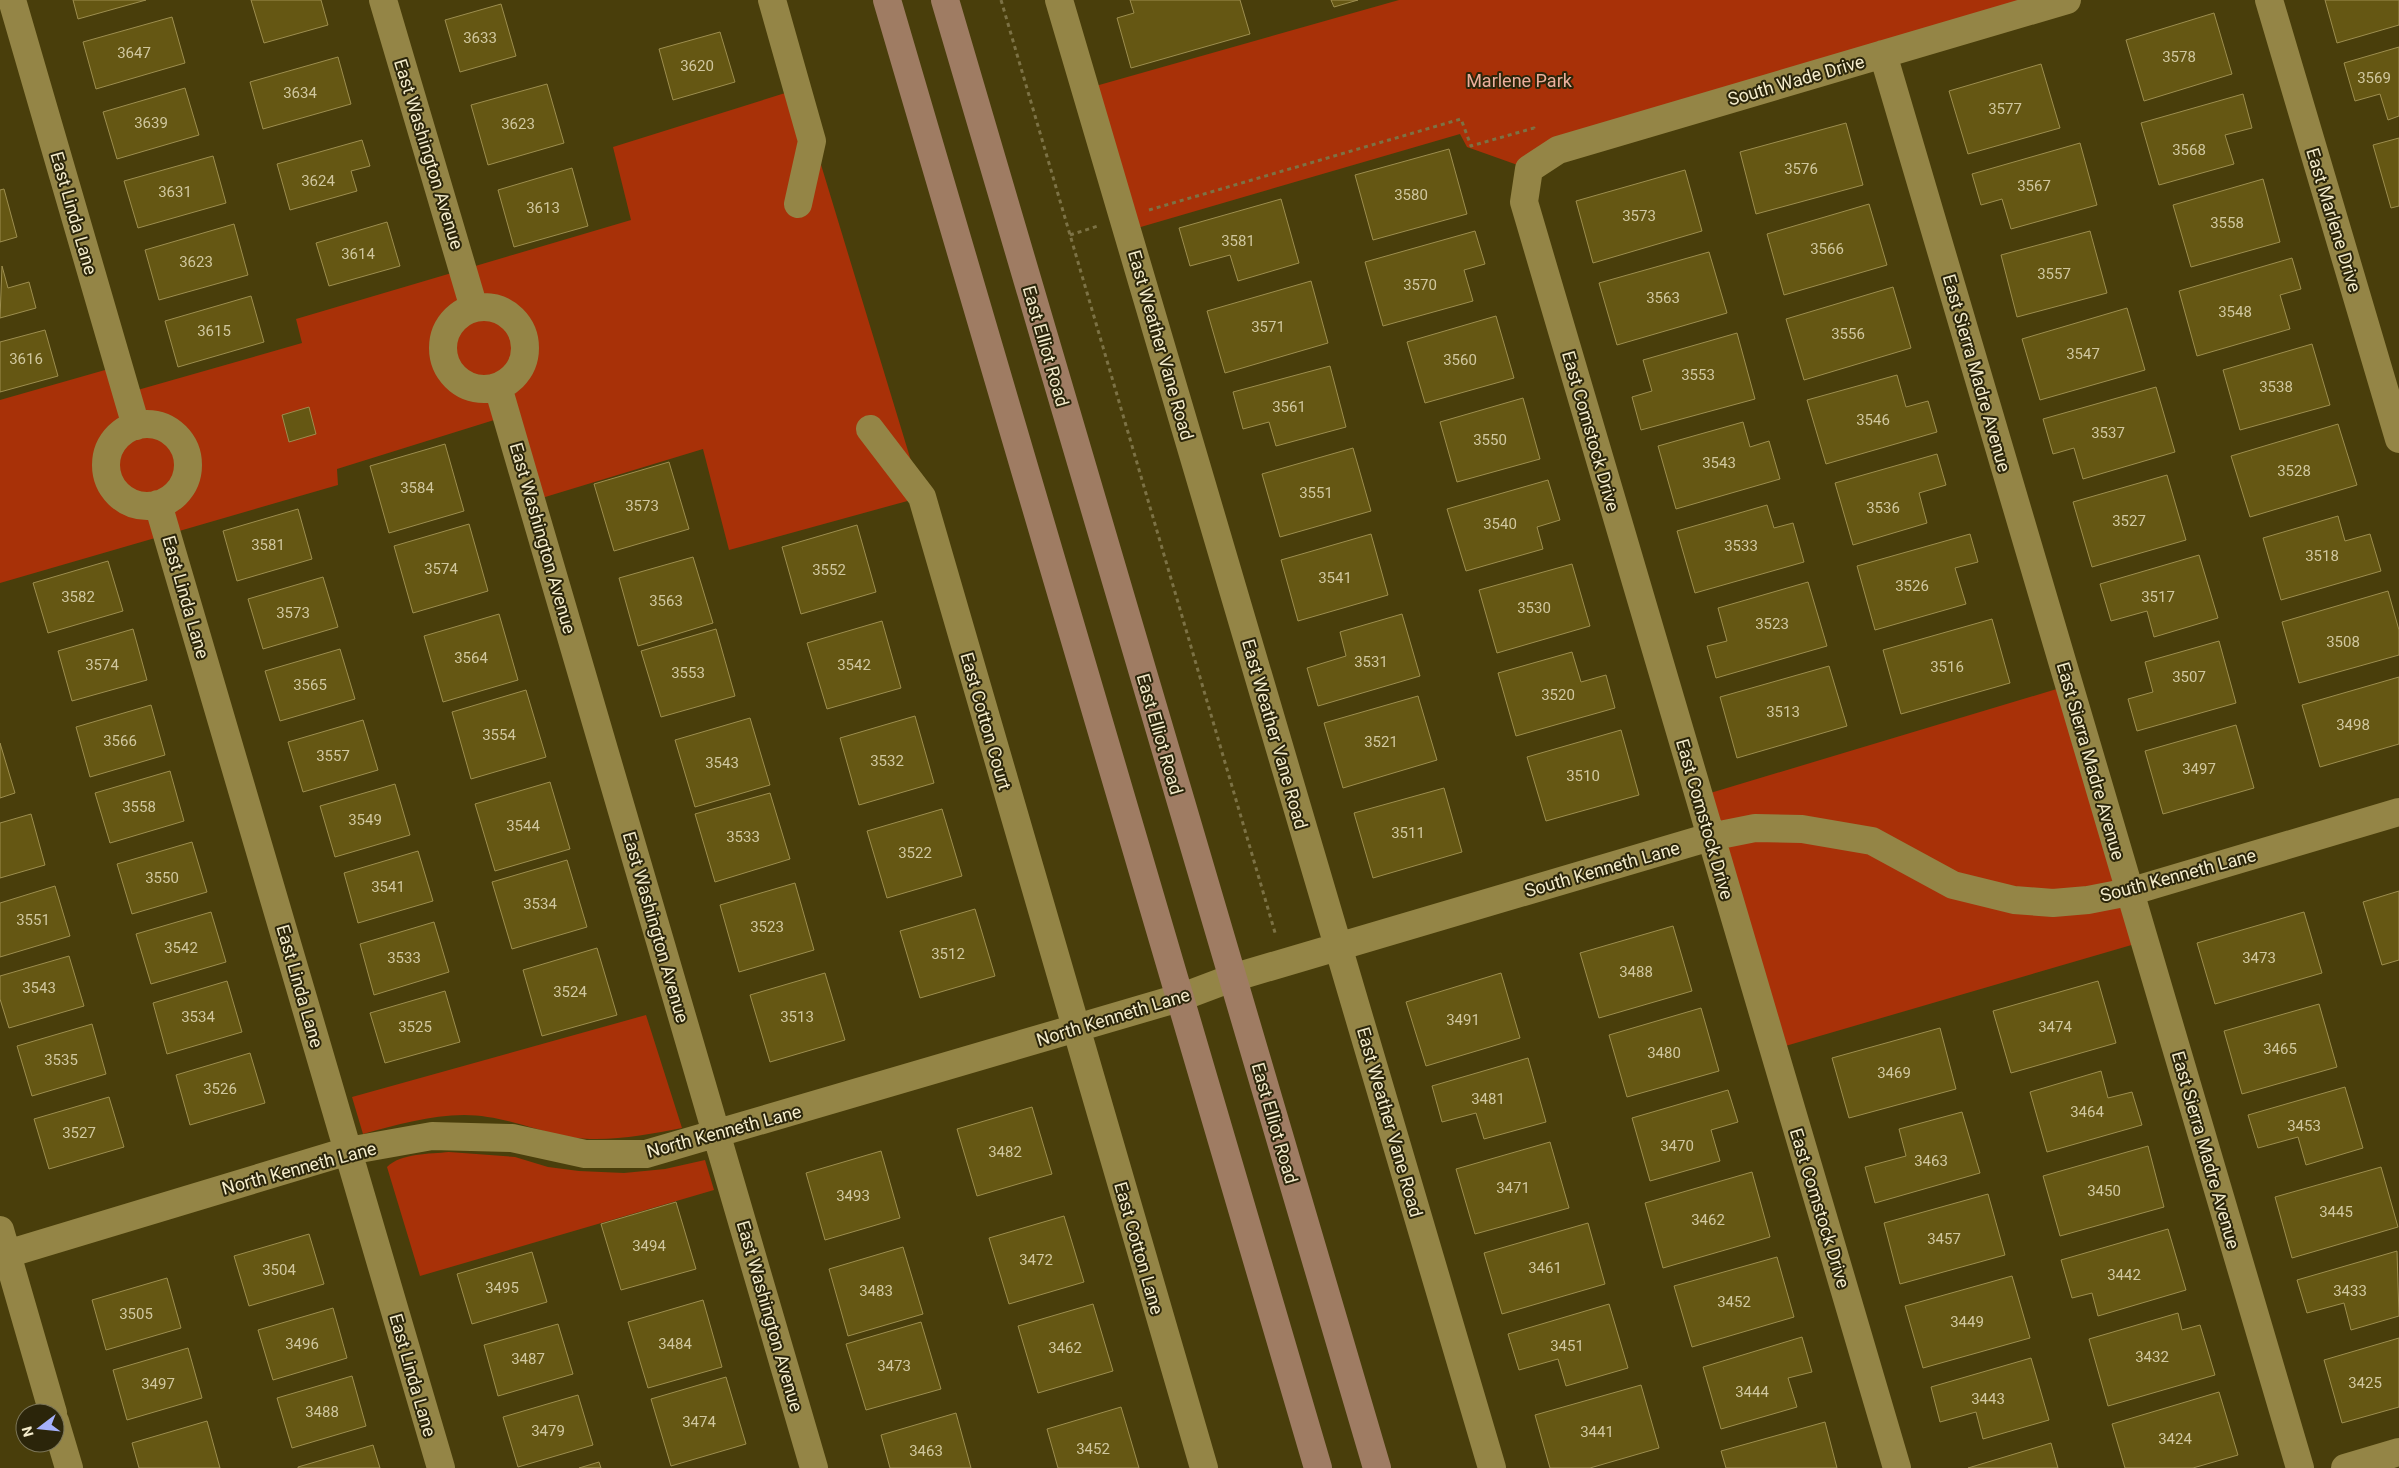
<svg xmlns="http://www.w3.org/2000/svg" width="2399" height="1468" font-family="Roboto,sans-serif">
<rect width="100%" height="100%" fill="#493e0b"/>
<path fill="#a83108" d="M1399,0h668l-538,169 -62,-22 -7,-13 -333,97 -42,-142z
M798,89l124,408 -193,53 -26,-101 -171,52 -25,-85 -170,53 1,16 -338,98v-183l119,-34 8,27 175,-50 -6,-24 335,-99 -18,-73z
M2060,688l75,256 -353,103 -75,-253z
M646,1015l36,113c-36,7 -77,15 -113,9 -36,-7 -68,-22 -105,-22 -34,0 -68,10 -101,19l-11,-37z
M449,1152l66,5 33,10 31,4 45,2 41,-4 40,-9 9,30 -294,86 -33,-109c14,-14 43,-13 62,-15z"/>
<path fill="#655713" stroke="#9d8e4f" d="M73,0h73l-68,19z
M251,0h70l7,25 -64,18z
M1130,0h110l10,34 -119,34 -14,-50 17,-5z
M1331,0h27l-24,7z
M2325,0h74v25l-62,18z
M501,4l15,52 -56,16 -15,-52z
M2214,13l18,61 -88,27 -18,-61z
M172,17l13,46 -89,26 -13,-47z
M720,32l15,50 -62,18 -14,-51z
M2399,47v69l-11,4 -8,-26 -25,7 -11,-38z
M338,57l13,47 -88,25 -13,-47z
M2041,64l19,64 -92,26 -19,-63z
M547,84l17,59 -76,22 -17,-60z
M185,88l14,47 -82,24 -14,-47z
M2243,94l9,34 -27,7 9,29 -75,21 -18,-62z
M1846,123l17,62 -107,29 -16,-62z
M2399,138v68l-8,2 -18,-63z
M362,140l8,26 -19,5 6,20 -67,19 -13,-46z
M2080,143l17,62 -86,24 -9,-30 -21,6 -9,-31z
M1449,149l18,65 -94,26 -18,-65z
M213,156l13,47 -88,25 -14,-47z
M572,168l16,58 -74,21 -16,-57z
M1685,170l17,61 -109,32 -17,-62z
M2263,179l17,63 -89,25 -18,-62z
M4,189l13,48 -17,5v-52z
M1281,199l18,64 -61,18 -8,-26 -40,11 -11,-38z
M1869,204l18,61 -103,30 -17,-61z
M387,222l13,44 -71,20 -13,-43z
M234,224l14,51 -89,25 -14,-50z
M1475,231l10,33 -21,6 9,31 -90,25 -18,-64z
M2090,231l17,62 -90,24 -16,-62z
M1709,252l18,61 -110,32 -18,-62z
M2292,258l9,31 -21,6 10,34 -93,27 -18,-65z
M2,266l6,22 21,-6 7,26 -36,10z
M1311,281l17,62 -103,30 -18,-62z
M1893,287l18,61 -107,32 -18,-61z
M251,296l13,46 -86,25 -13,-46z
M2127,308l18,62 -105,30 -18,-61z
M1496,316l18,62 -89,25 -18,-61z
M45,330l13,46 -58,16v-50z
M1737,333l18,66 -114,31 -9,-33 20,-6 -9,-31z
M2312,344l18,61 -90,25 -17,-60z
M1330,366l16,61 -70,19 -7,-24 -26,7 -10,-37z
M1897,375l9,32 22,-6 9,31 -111,32 -19,-64z
M2156,387l19,65 -92,27 -9,-31 -21,6 -10,-35z
M1523,398l17,61 -83,23 -17,-60z
M309,407l7,27 -27,8 -7,-27z
M1743,422l7,25 19,-6 11,38 -104,30 -18,-63z
M2338,424l19,61 -107,32 -19,-61z
M445,444l19,67 -75,22 -19,-67z
M1353,448l18,63 -91,26 -18,-63z
M1937,454l9,31 -27,8 8,30 -74,22 -18,-62z
M669,462l20,67 -75,22 -20,-67z
M2167,475l19,65 -94,27 -19,-65z
M1548,480l12,40 -23,7 6,22 -77,22 -19,-62z
M1767,505l7,23 19,-5 11,39 -109,31 -18,-62z
M298,509l14,50 -75,22 -14,-50z
M2338,516l7,25 25,-7 11,37 -100,29 -18,-62z
M469,524l19,67 -75,22 -19,-67z
M857,525l19,67 -75,22 -19,-67z
M1371,534l17,61 -90,26 -17,-61z
M1970,534l8,28 -23,6 11,36 -91,26 -18,-64z
M2199,555l19,63 -64,19 -7,-26 -36,10 -11,-37z
M693,557l20,66 -75,23 -19,-68z
M108,561l15,50 -75,22 -15,-50z
M1572,564l18,62 -93,27 -18,-63z
M323,577l15,50 -75,22 -15,-50z
M1808,582l19,64 -111,32 -9,-32 20,-5 -9,-33z
M2388,591l11,39v25l-100,28 -17,-61z
M499,614l19,66 -75,22 -19,-66z
M1402,614l18,62 -102,30 -11,-38 39,-12 -6,-24z
M1992,619l18,64 -109,31 -18,-64z
M882,621l19,67 -74,21 -20,-66z
M133,629l14,51 -75,21 -14,-50z
M716,629l19,67 -74,21 -20,-66z
M2219,641l17,62 -99,28 -9,-32 25,-7 -8,-30z
M340,649l15,50 -75,22 -15,-50z
M1572,652l9,30 25,-7 9,33 -99,28 -18,-63z
M1829,666l18,60 -110,32 -17,-61z
M2399,677v67l-79,23 -18,-62z
M526,690l20,67 -75,22 -19,-67z
M1418,696l19,64 -94,28 -19,-65z
M151,705l14,50 -75,22 -14,-50z
M915,716l19,67 -75,22 -19,-67z
M750,718l20,67 -75,22 -20,-67z
M363,720l15,50 -75,22 -15,-50z
M2236,725l18,63 -91,26 -18,-63z
M1621,730l18,65 -93,26 -19,-64z
M0,743l15,50 -15,5z
M170,771l14,50 -74,22 -15,-50z
M550,782l20,67 -75,22 -20,-67z
M395,784l15,51 -75,22 -15,-51z
M1444,788l18,64 -89,26 -19,-65z
M770,793l20,66 -75,23 -20,-68z
M942,809l20,67 -75,22 -20,-67z
M31,814l14,51 -45,13v-55z
M192,842l15,50 -75,22 -15,-50z
M418,851l15,50 -75,22 -14,-50z
M567,860l20,67 -75,22 -20,-67z
M795,883l19,67 -75,22 -19,-67z
M55,886l15,50 -70,21v-54z
M2399,891v69l-17,5 -19,-63z
M975,909l20,67 -75,22 -20,-67z
M211,912l15,50 -75,22 -15,-50z
M2304,912l18,61 -107,31 -18,-61z
M434,922l15,50 -75,23 -14,-51z
M1673,926l19,65 -93,27 -19,-65z
M597,948l20,67 -75,21 -19,-66z
M69,956l15,50 -75,22 -9,-29v-23z
M825,973l20,67 -75,22 -20,-67z
M1501,973l19,65 -94,28 -20,-64z
M227,981l15,51 -75,22 -14,-51z
M2098,981l18,62 -105,30 -18,-62z
M445,991l15,51 -75,21 -15,-50z
M2319,1004l18,63 -95,27 -18,-63z
M1701,1008l18,63 -92,26 -18,-62z
M92,1024l14,50 -74,22 -15,-50z
M1940,1028l16,61 -107,29 -17,-60z
M250,1053l15,50 -75,22 -14,-50z
M1528,1058l18,64 -62,17 -8,-26 -34,9 -10,-36z
M2101,1071l7,27 24,-6 10,33 -95,27 -17,-60z
M2345,1087l18,61 -57,17 -8,-28 -40,11 -10,-33z
M1728,1090l10,32 -27,8 9,31 -70,20 -18,-63z
M109,1097l15,50 -75,22 -15,-50z
M1032,1107l20,67 -75,22 -20,-67z
M1962,1112l18,61 -105,30 -10,-36 41,-11 -7,-27z
M1550,1142l19,66 -94,26 -19,-65z
M2148,1146l16,61 -104,29 -17,-60z
M881,1151l19,67 -75,22 -19,-67z
M2381,1167l17,60 -106,31 -17,-61z
M1752,1172l18,65 -107,31 -18,-65z
M1988,1194l17,61 -105,29 -16,-61z
M676,1202l20,67 -75,21 -20,-66z
M1064,1216l20,66 -75,22 -20,-66z
M1588,1223l17,61 -103,30 -18,-61z
M2168,1229l18,61 -88,26 -6,-23 -20,5 -11,-38z
M309,1234l15,50 -75,22 -15,-50z
M903,1247l20,67 -75,22 -19,-67z
M2397,1251l2,65 -48,14 -7,-27 -37,10 -10,-33z
M532,1252l15,50 -75,22 -15,-50z
M1777,1257l17,60 -102,30 -18,-61z
M2012,1276l18,62 -107,30 -18,-62z
M167,1278l14,50 -75,22 -14,-50z
M703,1300l19,67 -74,21 -20,-66z
M1093,1304l20,67 -75,22 -20,-67z
M1609,1304l19,64 -62,18 -8,-27 -39,11 -11,-36z
M333,1308l14,50 -74,22 -15,-50z
M2178,1313l4,17 18,-5 15,50 -107,31 -19,-67z
M921,1322l20,67 -75,21 -20,-66z
M558,1324l15,50 -75,22 -14,-51z
M1802,1337l10,35 -24,6 9,29 -76,22 -18,-62z
M2399,1338v69l-57,16 -18,-63z
M188,1348l14,50 -75,22 -14,-50z
M2031,1358l18,62 -66,19 -7,-27 -36,10 -9,-35z
M352,1376l14,50 -74,22 -15,-50z
M726,1377l20,67 -75,22 -20,-67z
M1641,1385l18,63 -69,20h-40l-15,-53z
M2219,1392l19,63 -45,13h-68l-13,-44z
M578,1395l15,50 -75,22 -15,-50z
M1121,1407l18,61h-81l-11,-39z
M956,1413l15,55h-81l-9,-33z
M207,1421l13,47h-81l-7,-25z
M1825,1422l12,46h-111l-5,-17z
M2051,1443l7,25h-90z
M373,1445l7,23h-82v-1z
M599,1462l2,6h-22z"/>
<g fill="none" stroke-linecap="round" stroke-linejoin="round">
<path stroke="#7c7245" stroke-width="3" stroke-dasharray="4 4" stroke-linecap="butt" d="M1001,0l275,936
M1149,210l312,-91 10,27 63,-18 1,4
M1070,235l28,-9"/>
<path stroke="#948546" stroke-width="28" d="M12,0l124,426
M383,0l91,308
M772,0l40,141 -14,63
M1059,0l433,1468
M2269,0l130,439
M1883,54l417,1414
M443 348a41 41 0 1 1 82 0a41 41 0 1 1-82 0Z
M498,387l316,1081
M106 465a41 41 0 1 1 82 0a41 41 0 1 1-82 0Z
M870,429l52,68 282,971
M158,504l283,964
M0,1230l53,183
M0,1256l348,-105 84,-15 80,2 73,16h61l533,-156 53,-20 478,-141 45,-9 47,1 70,12 81,44 61,15 39,3 35,-3 41,-8 270,-80
M55,1421l14,47
M1897,1468l-373,-1266 5,-33 29,-19 509,-150
M2345,1468l54,-16"/>
<path stroke="#9f7c63" stroke-width="28" d="M887,0l431,1468
M945,0l432,1468"/>
</g>
<g text-anchor="middle" dominant-baseline="central" stroke-width="4" stroke-linejoin="round" paint-order="stroke">
<g font-size="15" fill="#d0c79e">
<text x="480" y="38">3633</text>
<text x="134" y="53">3647</text>
<text x="2179" y="57">3578</text>
<text x="697" y="66">3620</text>
<text x="2374" y="78">3569</text>
<text x="300" y="93">3634</text>
<text x="2005" y="109">3577</text>
<text x="151" y="123">3639</text>
<text x="518" y="124">3623</text>
<text x="2189" y="150">3568</text>
<text x="1801" y="169">3576</text>
<text x="318" y="181">3624</text>
<text x="2034" y="186">3567</text>
<text x="175" y="192">3631</text>
<text x="1411" y="195">3580</text>
<text x="543" y="208">3613</text>
<text x="1639" y="216">3573</text>
<text x="2227" y="223">3558</text>
<text x="1238" y="241">3581</text>
<text x="1827" y="249">3566</text>
<text x="358" y="254">3614</text>
<text x="196" y="262">3623</text>
<text x="2054" y="274">3557</text>
<text x="1420" y="285">3570</text>
<text x="1663" y="298">3563</text>
<text x="2235" y="312">3548</text>
<text x="1268" y="327">3571</text>
<text x="214" y="331">3615</text>
<text x="1848" y="334">3556</text>
<text x="2083" y="354">3547</text>
<text x="26" y="359">3616</text>
<text x="1460" y="360">3560</text>
<text x="1698" y="375">3553</text>
<text x="2276" y="387">3538</text>
<text x="1289" y="407">3561</text>
<text x="1873" y="420">3546</text>
<text x="2108" y="433">3537</text>
<text x="1490" y="440">3550</text>
<text x="1719" y="463">3543</text>
<text x="2294" y="471">3528</text>
<text x="417" y="488">3584</text>
<text x="1316" y="493">3551</text>
<text x="642" y="506">3573</text>
<text x="1883" y="508">3536</text>
<text x="2129" y="521">3527</text>
<text x="1500" y="524">3540</text>
<text x="268" y="545">3581</text>
<text x="1741" y="546">3533</text>
<text x="2322" y="556">3518</text>
<text x="441" y="569">3574</text>
<text x="829" y="570">3552</text>
<text x="1335" y="578">3541</text>
<text x="1912" y="586">3526</text>
<text x="78" y="597">3582</text>
<text x="2158" y="597">3517</text>
<text x="666" y="601">3563</text>
<text x="1534" y="608">3530</text>
<text x="293" y="613">3573</text>
<text x="1772" y="624">3523</text>
<text x="2343" y="642">3508</text>
<text x="471" y="658">3564</text>
<text x="1371" y="662">3531</text>
<text x="102" y="665">3574</text>
<text x="854" y="665">3542</text>
<text x="1947" y="667">3516</text>
<text x="688" y="673">3553</text>
<text x="2189" y="677">3507</text>
<text x="310" y="685">3565</text>
<text x="1558" y="695">3520</text>
<text x="1783" y="712">3513</text>
<text x="2353" y="725">3498</text>
<text x="499" y="735">3554</text>
<text x="120" y="741">3566</text>
<text x="1381" y="742">3521</text>
<text x="333" y="756">3557</text>
<text x="887" y="761">3532</text>
<text x="722" y="763">3543</text>
<text x="2199" y="769">3497</text>
<text x="1583" y="776">3510</text>
<text x="139" y="807">3558</text>
<text x="365" y="820">3549</text>
<text x="523" y="826">3544</text>
<text x="1408" y="833">3511</text>
<text x="743" y="837">3533</text>
<text x="915" y="853">3522</text>
<text x="162" y="878">3550</text>
<text x="388" y="887">3541</text>
<text x="540" y="904">3534</text>
<text x="33" y="920">3551</text>
<text x="767" y="927">3523</text>
<text x="181" y="948">3542</text>
<text x="948" y="954">3512</text>
<text x="404" y="958">3533</text>
<text x="2259" y="958">3473</text>
<text x="1636" y="972">3488</text>
<text x="39" y="988">3543</text>
<text x="570" y="992">3524</text>
<text x="198" y="1017">3534</text>
<text x="797" y="1017">3513</text>
<text x="1463" y="1020">3491</text>
<text x="415" y="1027">3525</text>
<text x="2055" y="1027">3474</text>
<text x="2280" y="1049">3465</text>
<text x="1664" y="1053">3480</text>
<text x="61" y="1060">3535</text>
<text x="1894" y="1073">3469</text>
<text x="220" y="1089">3526</text>
<text x="1488" y="1099">3481</text>
<text x="2087" y="1112">3464</text>
<text x="2304" y="1126">3453</text>
<text x="79" y="1133">3527</text>
<text x="1677" y="1146">3470</text>
<text x="1005" y="1152">3482</text>
<text x="1931" y="1161">3463</text>
<text x="1513" y="1188">3471</text>
<text x="2104" y="1191">3450</text>
<text x="853" y="1196">3493</text>
<text x="2336" y="1212">3445</text>
<text x="1708" y="1220">3462</text>
<text x="1944" y="1239">3457</text>
<text x="649" y="1246">3494</text>
<text x="1036" y="1260">3472</text>
<text x="1545" y="1268">3461</text>
<text x="279" y="1270">3504</text>
<text x="2124" y="1275">3442</text>
<text x="502" y="1288">3495</text>
<text x="876" y="1291">3483</text>
<text x="2350" y="1291">3433</text>
<text x="1734" y="1302">3452</text>
<text x="136" y="1314">3505</text>
<text x="1967" y="1322">3449</text>
<text x="302" y="1344">3496</text>
<text x="675" y="1344">3484</text>
<text x="1567" y="1346">3451</text>
<text x="1065" y="1348">3462</text>
<text x="2152" y="1357">3432</text>
<text x="528" y="1359">3487</text>
<text x="894" y="1366">3473</text>
<text x="2365" y="1383">3425</text>
<text x="158" y="1384">3497</text>
<text x="1752" y="1392">3444</text>
<text x="1988" y="1399">3443</text>
<text x="322" y="1412">3488</text>
<text x="699" y="1422">3474</text>
<text x="548" y="1431">3479</text>
<text x="1597" y="1432">3441</text>
<text x="2175" y="1439">3424</text>
<text x="1093" y="1449">3452</text>
<text x="926" y="1451">3463</text>
</g>
<g font-size="18" fill="#ecaf9d" stroke="#2b250a">
<text x="1519" y="80">Marlene Park</text>
</g>
<g font-size="18" fill="#f4eccc" stroke="#2b250a">
<text transform="translate(1796 80) rotate(-16)">South Wade Drive</text>
<text transform="translate(429 154) rotate(73)">East Washington Avenue</text>
<text transform="translate(74 213) rotate(74)">East Linda Lane</text>
<text transform="translate(2334 220) rotate(73)">East Marlene Drive</text>
<text transform="translate(1161 345) rotate(74)">East Weather Vane Road</text>
<text transform="translate(1046 346) rotate(74)">East Elliot Road</text>
<text transform="translate(1977 373) rotate(74)">East Sierra Madre Avenue</text>
<text transform="translate(1591 431) rotate(74)">East Comstock Drive</text>
<text transform="translate(543 538) rotate(74)">East Washington Avenue</text>
<text transform="translate(186 597) rotate(74)">East Linda Lane</text>
<text transform="translate(986 721) rotate(74)">East Cotton Court</text>
<text transform="translate(1160 734) rotate(74)">East Elliot Road</text>
<text transform="translate(1275 734) rotate(74)">East Weather Vane Road</text>
<text transform="translate(2091 761) rotate(74)">East Sierra Madre Avenue</text>
<text transform="translate(1705 819) rotate(74)">East Comstock Drive</text>
<text transform="translate(1602 869) rotate(-16)">South Kenneth Lane</text>
<text transform="translate(2178 875) rotate(-15)">South Kenneth Lane</text>
<text transform="translate(656 927) rotate(74)">East Washington Avenue</text>
<text transform="translate(300 986) rotate(74)">East Linda Lane</text>
<text transform="translate(1113 1017) rotate(-17)">North Kenneth Lane</text>
<text transform="translate(1390 1122) rotate(74)">East Weather Vane Road</text>
<text transform="translate(1275 1123) rotate(74)">East Elliot Road</text>
<text transform="translate(724 1131) rotate(-15)">North Kenneth Lane</text>
<text transform="translate(2206 1150) rotate(74)">East Sierra Madre Avenue</text>
<text transform="translate(299 1168) rotate(-15)">North Kenneth Lane</text>
<text transform="translate(1820 1208) rotate(73)">East Comstock Drive</text>
<text transform="translate(1139 1248) rotate(74)">East Cotton Lane</text>
<text transform="translate(770 1316) rotate(74)">East Washington Avenue</text>
<text transform="translate(413 1375) rotate(74)">East Linda Lane</text>
</g>
</g>
<g transform="translate(40 1428) rotate(254)"><circle r="24" fill="#2b250a" stroke="#7b7558"/>
<path d="M0-4L9 19L0 12L-9 19Z" fill="#a5b1fc"/>
<text y="-8" font-size="14" font-weight="bold" text-anchor="middle" fill="#f4eccc">N</text>
</g>
</svg>
